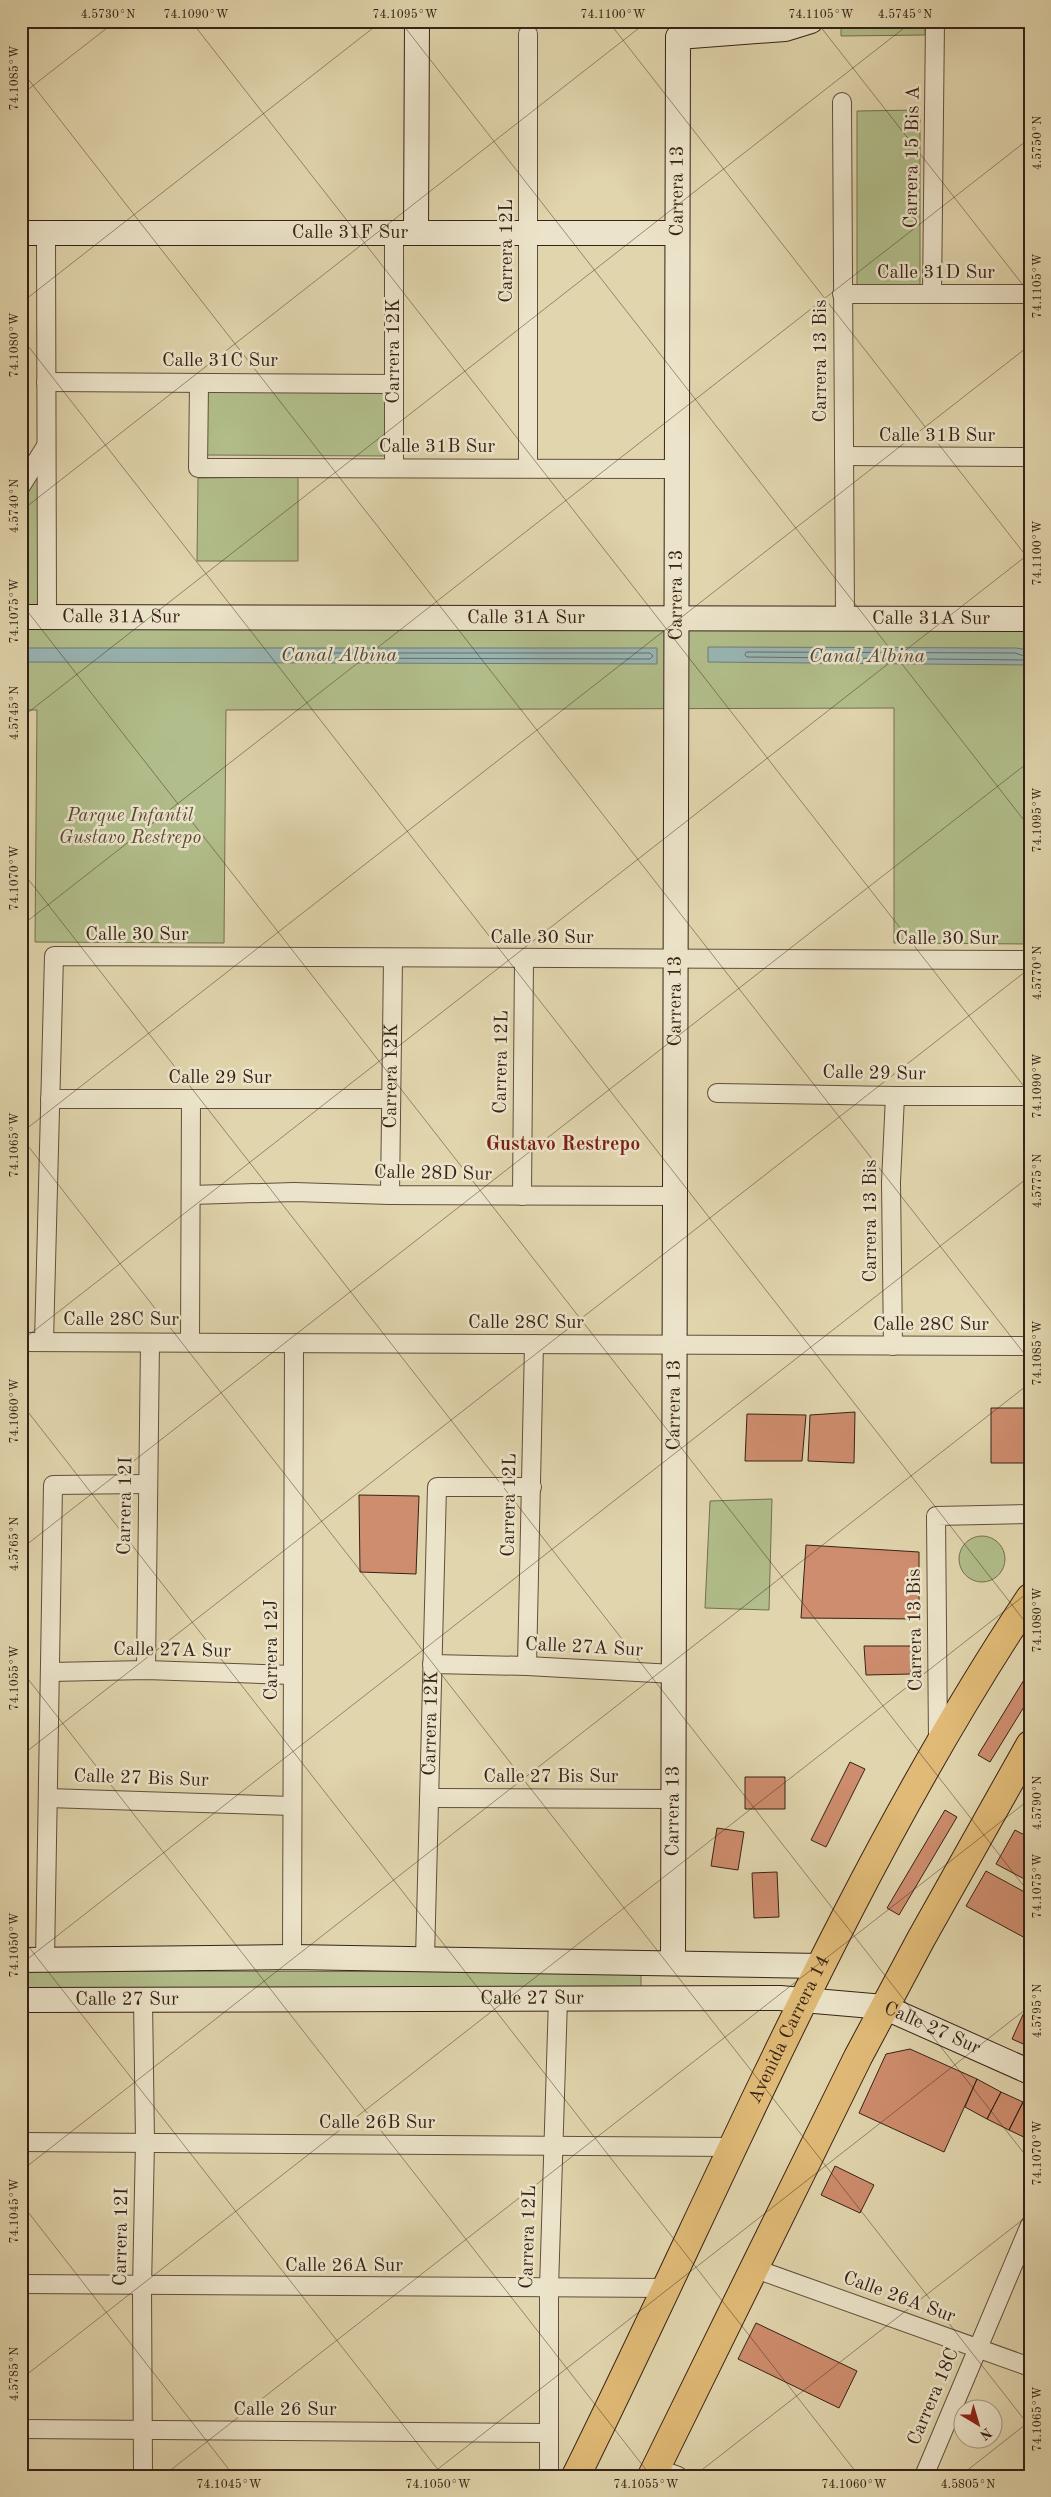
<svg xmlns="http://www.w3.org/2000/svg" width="1051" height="2497" font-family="'Old Standard TT',serif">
<rect width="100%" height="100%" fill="#e1d5ad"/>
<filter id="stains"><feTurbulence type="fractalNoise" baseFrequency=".004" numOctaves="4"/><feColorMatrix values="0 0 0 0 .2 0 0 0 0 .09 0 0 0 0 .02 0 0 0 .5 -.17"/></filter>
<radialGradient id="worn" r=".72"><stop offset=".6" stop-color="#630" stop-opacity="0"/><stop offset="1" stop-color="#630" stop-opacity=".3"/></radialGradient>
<path fill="#b1be8b" stroke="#747051" d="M841,21h84v14l-84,1z
M920,110v180l-63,1v-180z
M206,392l180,1v63l-181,-1z
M38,474v149l992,7v314l-136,-1v-235l-668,2 -2,233 -189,-1 2,-232h-16v-208z
M298,477v84h-101l1,-83z
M772,1499l-3,111 -64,-2 5,-107z
M959 1559a23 23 0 1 1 46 0a23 23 0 1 1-46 0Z
M21,1971l620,1v19l-620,-1z"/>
<path fill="#98b6b4" stroke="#717b75" d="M708,647l308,1 14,2v15l-322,-3z
M21,648h636v16l-636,-2z"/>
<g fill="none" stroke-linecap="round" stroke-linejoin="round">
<path stroke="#686c66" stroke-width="1" d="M747,652l268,1 12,4 -3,3 -277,-3 -2,-2z
M287,653h363l3,3 -3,3 -363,-1 -2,-3z"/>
</g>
<path fill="#ce8d6e" stroke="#372217" d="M991,1408h39v55h-39z
M855,1412l-1,51 -46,-2 2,-46z
M747,1414l59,1 -4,46h-57z
M359,1495l60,1 -3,78 -56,-2z
M806,1545l113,7v67l-118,-1z
M864,1646h48l-1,28 -45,1z
M1030,1670v27l-40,65 -12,-7z
M850,1762l15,7 -39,78 -15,-7z
M745,1777h40v32h-40z
M945,1810l12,7 -58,98 -12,-7z
M717,1828l27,4 -6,38 -27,-4z
M1015,1830l15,8v44l-34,-18z
M986,1871l44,24v40l-3,4 -61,-33z
M777,1872l2,45 -25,1 -2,-45z
M1026,2008l4,2v37l-18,-8z
M910,2049l67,30 -33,73 -85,-39 27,-59z
M977,2079l24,13 -14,27 -22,-12z
M1001,2092l22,10 -14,28 -22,-11z
M1023,2102l7,4v34l-21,-10z
M835,2166l39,19 -14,28 -39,-18z
M756,2323l101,48 -18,37 -101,-49z"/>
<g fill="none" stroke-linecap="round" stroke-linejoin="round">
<g stroke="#624f3c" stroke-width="20">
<g id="street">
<path d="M842,102l3,517"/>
<path d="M46,233l1,383"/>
<path d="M394,233v235"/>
<path d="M842,294h188"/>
<path d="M932,294l3,-273"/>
<path d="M46,382l348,2"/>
<path d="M199,383l-1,85 479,1"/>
<path d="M844,456l186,1"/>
<path d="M528,468v-434"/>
<path d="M21,486l25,-40"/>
<path d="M717,1093l178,3h135"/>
<path d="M50,1099h341"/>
<path d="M191,1195l103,-3 96,3 285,1"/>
<path id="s1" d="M390,1195l3,-237"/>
<path d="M522,1196l2,-237"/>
<path d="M44,1341l10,-385 976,4"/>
<path d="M21,1342l1009,4"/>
<path d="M190,1342l1,-243"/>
<path d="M893,1346l-2,-164 4,-86"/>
<path d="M432,1664l95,2 147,8"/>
<path d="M527,1666l7,-322"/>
<path d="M146,1670l4,-327"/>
<path d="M50,1672l96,-2 147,5"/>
<path d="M938,1741l-2,-225 94,-2"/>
<path d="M48,1798l244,8"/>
<path d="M429,1798l244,1"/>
<path d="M292,1957l2,-613"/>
<path id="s2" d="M425,1959l12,-472h95"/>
<path d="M45,1960l8,-475 94,-1"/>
<path d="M143,2000l2,142 -3,145 1,189"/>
<path d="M21,2142l712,5"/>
<path d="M753,2268l277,99"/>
<path d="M21,2284l646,4"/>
<path d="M21,2429l528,4"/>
<path d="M656,2468l22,8"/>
<path d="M549,2476v-188l9,-289"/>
<path d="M924,2476l106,-251"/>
</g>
</g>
<g stroke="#372217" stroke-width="26">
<g id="secondary">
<path id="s3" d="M21,233h656"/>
<path d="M416,233l1,-212"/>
<path id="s4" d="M21,617l1009,2"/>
<path d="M21,1960l271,-3 529,9"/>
<path id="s5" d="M673,1963l5,-1926 107,-8 26,-8"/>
<path id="s6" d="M21,2000l759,-2 104,9 146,65"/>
</g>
</g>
<g stroke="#372217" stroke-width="30">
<g id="primary">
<path id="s7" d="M576,2476c146,-295 271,-603 454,-878"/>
<path d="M652,2476l206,-419 63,-118 109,-194"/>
</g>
</g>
<use href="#street" stroke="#ece4ca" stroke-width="18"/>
<use href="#secondary" stroke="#ece4ca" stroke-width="24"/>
<use href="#primary" stroke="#e0ba76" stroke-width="28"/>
</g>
<path fill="none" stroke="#372217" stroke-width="1" stroke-opacity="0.45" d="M191,21l839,1073M400,21l630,807M608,21l422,540M816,21l214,273M1025,21l5,7M21,70l1009,1291M21,95l95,-74M21,303l361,-282M21,337l1009,1291M21,511l627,-490M21,603l1009,1291M21,718l892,-697M21,870l1009,1291M21,926l1009,-788M21,1133l1009,-788M21,1137l1009,1290M21,1341l1009,-788M21,1403l838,1073M21,1549l1009,-788M21,1670l630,806M21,1756l1009,-788M21,1937l422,539M21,1964l1009,-788M21,2171l1009,-788M21,2203l213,273M21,2379l1009,-788M21,2470l5,6M163,2476l867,-677M429,2476l601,-470M694,2476l336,-262M960,2476l70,-55"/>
<g text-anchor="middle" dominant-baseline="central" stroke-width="5" stroke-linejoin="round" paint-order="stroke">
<g font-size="19" fill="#372217" stroke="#ece4ca">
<text transform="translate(913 157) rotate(-89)">Carrera 15 Bis A</text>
<text stroke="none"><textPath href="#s5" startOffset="1772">Carrera 13</textPath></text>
<text stroke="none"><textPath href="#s3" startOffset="329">Calle 31F Sur</textPath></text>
<text transform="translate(507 251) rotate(-90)">Carrera 12L</text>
<text x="936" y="273">Calle 31D Sur</text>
<text transform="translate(394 351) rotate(-90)">Carrera 12K</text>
<text x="220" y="361">Calle 31C Sur</text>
<text transform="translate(821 361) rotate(-90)">Carrera 13 Bis</text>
<text x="937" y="436">Calle 31B Sur</text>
<text x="437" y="447">Calle 31B Sur</text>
<text stroke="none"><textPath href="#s5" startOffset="1368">Carrera 13</textPath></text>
<text stroke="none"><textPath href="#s4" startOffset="100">Calle 31A Sur</textPath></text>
<text stroke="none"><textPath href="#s4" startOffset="505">Calle 31A Sur</textPath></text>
<text stroke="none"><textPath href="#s4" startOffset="910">Calle 31A Sur</textPath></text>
<text x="137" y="935">Calle 30 Sur</text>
<text x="542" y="938">Calle 30 Sur</text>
<text x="947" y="939">Calle 30 Sur</text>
<text stroke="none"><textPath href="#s5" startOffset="962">Carrera 13</textPath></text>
<text transform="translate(502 1062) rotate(-89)">Carrera 12L</text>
<text transform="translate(874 1074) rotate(1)">Calle 29 Sur</text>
<text stroke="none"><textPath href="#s1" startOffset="119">Carrera 12K</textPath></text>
<text x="220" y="1078">Calle 29 Sur</text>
<text transform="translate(433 1174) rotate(1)">Calle 28D Sur</text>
<text transform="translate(871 1221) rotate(-90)">Carrera 13 Bis</text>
<text x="121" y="1320">Calle 28C Sur</text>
<text x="526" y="1323">Calle 28C Sur</text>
<text x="931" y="1325">Calle 28C Sur</text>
<text stroke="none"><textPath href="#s5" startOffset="558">Carrera 13</textPath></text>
<text transform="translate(510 1505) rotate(-89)">Carrera 12L</text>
<text transform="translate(126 1506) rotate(-89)">Carrera 12I</text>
<text transform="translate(916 1630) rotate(-91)">Carrera 13 Bis</text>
<text transform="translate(584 1648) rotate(3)">Calle 27A Sur</text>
<text transform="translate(272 1650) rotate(-90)">Carrera 12J</text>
<text transform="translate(172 1651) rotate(1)">Calle 27A Sur</text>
<text stroke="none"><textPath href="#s2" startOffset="236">Carrera 12K</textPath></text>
<text x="551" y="1777">Calle 27 Bis Sur</text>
<text transform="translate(141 1779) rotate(2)">Calle 27 Bis Sur</text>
<text stroke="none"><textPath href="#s5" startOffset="152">Carrera 13</textPath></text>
<text stroke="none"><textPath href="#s6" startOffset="511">Calle 27 Sur</textPath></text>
<text stroke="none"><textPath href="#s6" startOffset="106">Calle 27 Sur</textPath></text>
<text stroke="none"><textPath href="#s7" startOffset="495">Avenida Carrera 14</textPath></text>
<text stroke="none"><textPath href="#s6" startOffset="916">Calle 27 Sur</textPath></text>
<text x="377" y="2123">Calle 26B Sur</text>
<text transform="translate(122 2237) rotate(-89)">Carrera 12I</text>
<text transform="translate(529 2237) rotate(-88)">Carrera 12L</text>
<text x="344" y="2266">Calle 26A Sur</text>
<text transform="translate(899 2298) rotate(20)">Calle 26A Sur</text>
<text transform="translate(934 2397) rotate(-67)">Carrera 18C</text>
<text x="285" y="2410">Calle 26 Sur</text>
</g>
<g font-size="19" font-style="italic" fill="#564934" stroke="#ece4ca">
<text x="130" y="816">Parque Infantil<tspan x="130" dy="22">Gustavo Restrepo</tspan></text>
</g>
<g font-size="20" font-style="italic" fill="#4f473e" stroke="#ece4ca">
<text x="339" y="656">Canal Albina</text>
<text x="867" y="657">Canal Albina</text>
</g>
<g font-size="20" font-weight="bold" fill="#7a1f14" stroke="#ece4ca">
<text x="563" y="1145">Gustavo Restrepo</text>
</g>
</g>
<rect width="1051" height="2497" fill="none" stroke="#e1d5ad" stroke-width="55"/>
<g transform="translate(978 2424) rotate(142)"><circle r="24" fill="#ece4ca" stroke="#a49682"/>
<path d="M0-4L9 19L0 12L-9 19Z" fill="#8f2418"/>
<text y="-8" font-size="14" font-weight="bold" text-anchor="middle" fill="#372217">N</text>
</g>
<rect x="28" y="28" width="996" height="2442" fill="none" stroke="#372217" stroke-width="2"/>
<g font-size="12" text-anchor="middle" fill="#372217">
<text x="108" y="18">4.5730°N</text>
<text x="196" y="18">74.1090°W</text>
<text x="405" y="18">74.1095°W</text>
<text x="613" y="18">74.1100°W</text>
<text x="821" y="18">74.1105°W</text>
<text x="905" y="18">4.5745°N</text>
<text transform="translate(14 78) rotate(-90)" y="4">74.1085°W</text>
<text transform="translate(1037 143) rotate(-90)" y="4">4.5750°N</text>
<text transform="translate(1037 286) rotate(-90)" y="4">74.1105°W</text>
<text transform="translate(14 345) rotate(-90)" y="4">74.1080°W</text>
<text transform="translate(14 506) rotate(-90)" y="4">4.5740°N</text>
<text transform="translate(1037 553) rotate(-90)" y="4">74.1100°W</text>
<text transform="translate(14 611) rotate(-90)" y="4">74.1075°W</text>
<text transform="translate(14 713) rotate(-90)" y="4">4.5745°N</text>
<text transform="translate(1037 820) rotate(-90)" y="4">74.1095°W</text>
<text transform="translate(14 878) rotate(-90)" y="4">74.1070°W</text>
<text transform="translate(1037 973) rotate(-90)" y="4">4.5770°N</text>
<text transform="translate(1037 1086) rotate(-90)" y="4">74.1090°W</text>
<text transform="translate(14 1145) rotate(-90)" y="4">74.1065°W</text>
<text transform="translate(1037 1181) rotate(-90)" y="4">4.5775°N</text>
<text transform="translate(1037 1353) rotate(-90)" y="4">74.1085°W</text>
<text transform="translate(14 1411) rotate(-90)" y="4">74.1060°W</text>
<text transform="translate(14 1544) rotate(-90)" y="4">4.5765°N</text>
<text transform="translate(1037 1620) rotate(-90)" y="4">74.1080°W</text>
<text transform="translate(14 1678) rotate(-90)" y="4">74.1055°W</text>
<text transform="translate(1037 1803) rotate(-90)" y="4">4.5790°N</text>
<text transform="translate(1037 1886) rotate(-90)" y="4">74.1075°W</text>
<text transform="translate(14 1945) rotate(-90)" y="4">74.1050°W</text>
<text transform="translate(1037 2011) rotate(-90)" y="4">4.5795°N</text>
<text transform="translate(1037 2153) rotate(-90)" y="4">74.1070°W</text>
<text transform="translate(14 2211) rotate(-90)" y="4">74.1045°W</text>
<text transform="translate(14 2374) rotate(-90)" y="4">4.5785°N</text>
<text transform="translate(1037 2419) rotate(-90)" y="4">74.1065°W</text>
<text x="229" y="2488">74.1045°W</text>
<text x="438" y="2488">74.1050°W</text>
<text x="646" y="2488">74.1055°W</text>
<text x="854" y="2488">74.1060°W</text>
<text x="968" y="2488">4.5805°N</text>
</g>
<rect width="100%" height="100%" filter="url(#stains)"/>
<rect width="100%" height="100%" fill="url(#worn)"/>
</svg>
